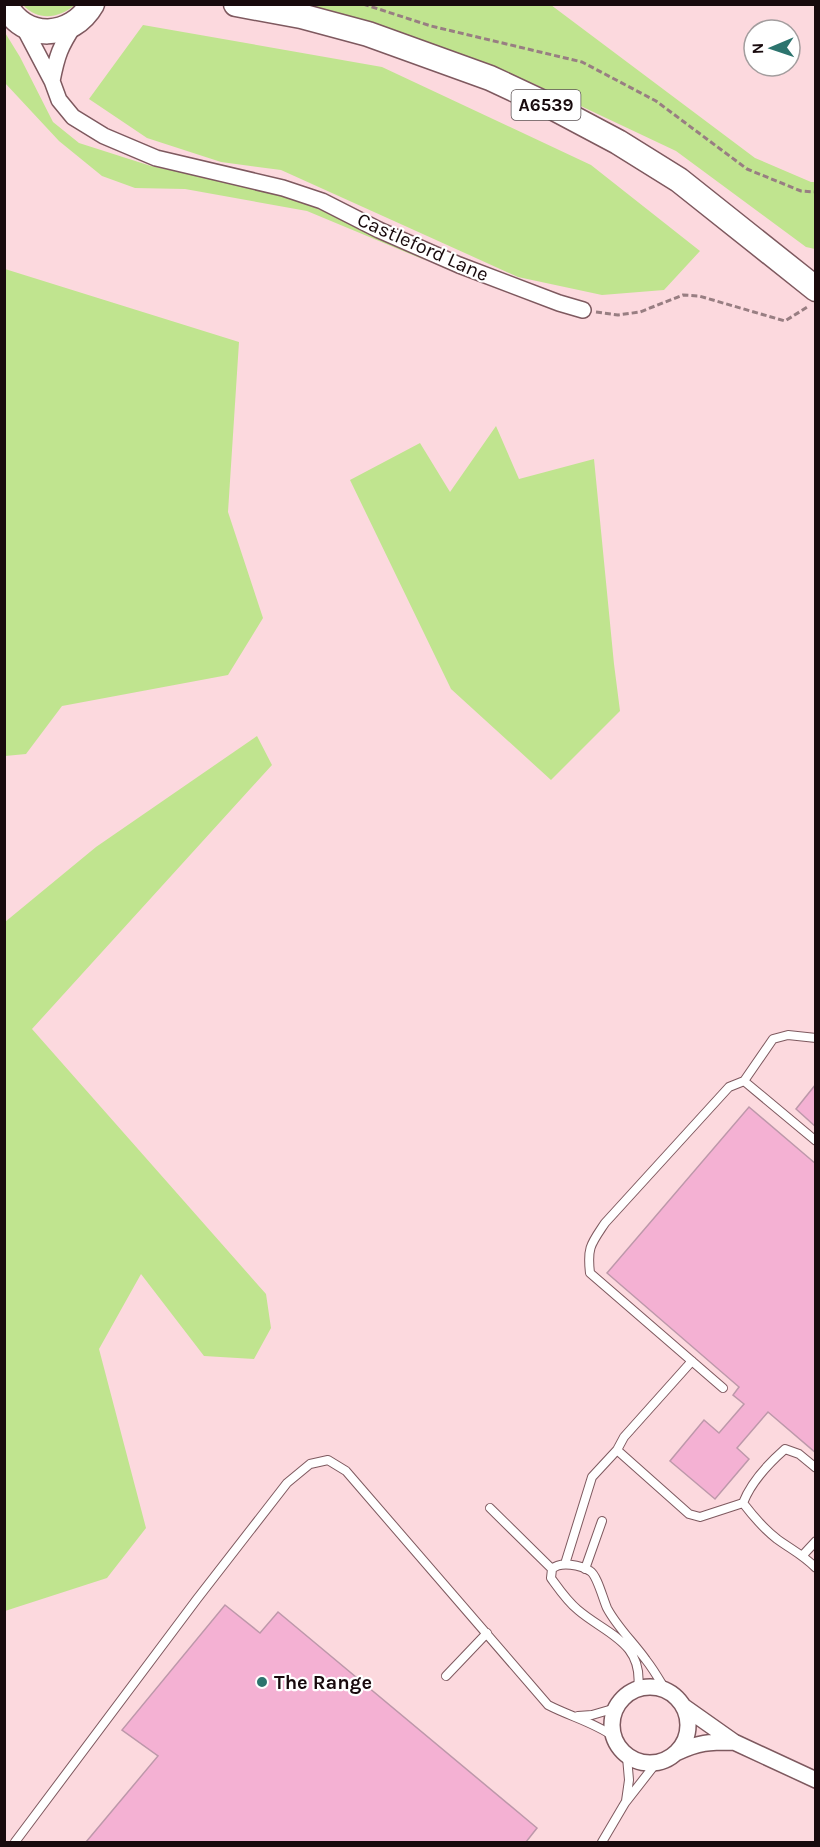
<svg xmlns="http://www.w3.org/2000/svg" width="820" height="1847" font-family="Karla,sans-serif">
<rect width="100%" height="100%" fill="#fcd9de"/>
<path fill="#c0e48f" d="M23,5h52c-17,14 -37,16 -52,0z
M297,5h254l204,153 56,24h4v67l-9,-2 -130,-96 -144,-68 -152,-56z
M143,25l239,42 209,98 109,86 -36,39 -62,5 -84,-18 -237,-107 -60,-8 -74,-24 -58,-39z
M4,31l16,26 33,65 26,21 72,23 131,28 53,22 92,45 -120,-50 -122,-22 -50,-1 -33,-12 -43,-35 -54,-58z
M5,269l234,73 -11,170 35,106 -35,57 -166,31 -36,48 -21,2z
M496,426l23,53 75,-20 20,205 6,47 -69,69 -100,-91 -101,-209 70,-37 30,49z
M257,736l15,29 -240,264 234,265 5,34 -17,31 -50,-3 -63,-82 -42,75 47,179 -39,50 -102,33v-689l91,-75z"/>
<path fill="#f4b1d3" stroke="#bd98aa" stroke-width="1.5" d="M816,1084v43l-20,-18z
M749,1107l67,57v289l-48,-41 -31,36 12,11 -34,40 -45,-38 34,-41 15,13 25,-29 -11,-9 6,-8 -132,-114z
M225,1605l35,28 18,-21 259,216 -11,14h-440l72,-86 -36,-26z"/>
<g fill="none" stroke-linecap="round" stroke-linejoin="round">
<g stroke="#7e595f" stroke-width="10">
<path id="lane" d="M744,1081l29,-42 15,-4 28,3
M692,1361l-68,76 -7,13 72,64 11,3 43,-14
M723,1388l-133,-115c-3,-26 1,-29 15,-50l124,-136 15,-6 72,60
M816,1468l-17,-14 -14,-5c-17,15 -34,33 -42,54 10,13 21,26 34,36 15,11 25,15 39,29
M490,1508l62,61
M803,1555l13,-14
M565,1564l27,-87 25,-27
M585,1569l17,-48
M446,1676l41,-43
M638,1689c6,-47 -32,-55 -60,-79 -11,-9 -19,-21 -27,-32l1,-9c8,-8 29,-4 38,2 7,4 13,28 17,37 10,19 27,35 39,52 8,10 14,21 20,31
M578,1716l14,-1 24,-7
M626,1801l3,-21 -2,-23
M15,1842l182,-243 90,-116 23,-19 18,-4 18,11 202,234c21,11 45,17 65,31
M602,1842l23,-39 32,-41"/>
</g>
<g stroke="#7e595f" stroke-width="18">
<path id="street" d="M22,24l30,57 7,19 14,17 31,19 52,22 127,30 39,13 57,29 80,35 100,38 24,7
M52,81c5,-26 8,-34 23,-57
M612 1725a38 38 0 1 1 76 0a38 38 0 1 1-76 0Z
M683,1706l51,36 82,38
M676,1753c23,-11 33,-11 58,-11"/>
</g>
<g stroke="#7e595f" stroke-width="27">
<path id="primary" d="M5,4c19,38 67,35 87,0
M236,4l65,12 67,18 122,44 62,29 66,35 61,38 137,109"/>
</g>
<path stroke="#987e82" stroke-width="3" stroke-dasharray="6 3" stroke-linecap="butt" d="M363,4l68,22 151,36 74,39 91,68 54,22 15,1
M596,312l22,3 22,-3 43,-17 16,1 86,25 24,-15"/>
<use href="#lane" stroke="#fff" stroke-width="8"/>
<use href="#street" stroke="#fff" stroke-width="15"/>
<use href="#primary" stroke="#fff" stroke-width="24"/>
</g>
<circle fill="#2c746e" stroke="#fff" stroke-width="2" cx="262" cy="1682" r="6"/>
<g text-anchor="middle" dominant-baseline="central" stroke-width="4.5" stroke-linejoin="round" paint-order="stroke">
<rect fill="#fff" stroke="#5d5456" stroke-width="1.5" x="511.5" y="90" width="69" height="30" rx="4.5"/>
<g font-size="18" font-weight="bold" fill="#180a0d">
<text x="546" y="105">A6539</text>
</g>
<g font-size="20" fill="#180a0d" stroke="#fff">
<text transform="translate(423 247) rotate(24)">Castleford Lane</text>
</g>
<g font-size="20" font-weight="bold" fill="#180a0d" stroke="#fff" text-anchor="start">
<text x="274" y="1682">The Range</text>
</g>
</g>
<rect width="820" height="1847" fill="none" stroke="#180a0d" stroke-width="12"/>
<g transform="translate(772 48) rotate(268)"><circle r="28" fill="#ffffff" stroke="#a39d9e" stroke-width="1.5"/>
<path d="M0-4.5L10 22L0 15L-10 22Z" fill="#2c746e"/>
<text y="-9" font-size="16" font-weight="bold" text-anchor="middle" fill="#180a0d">N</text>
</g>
</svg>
